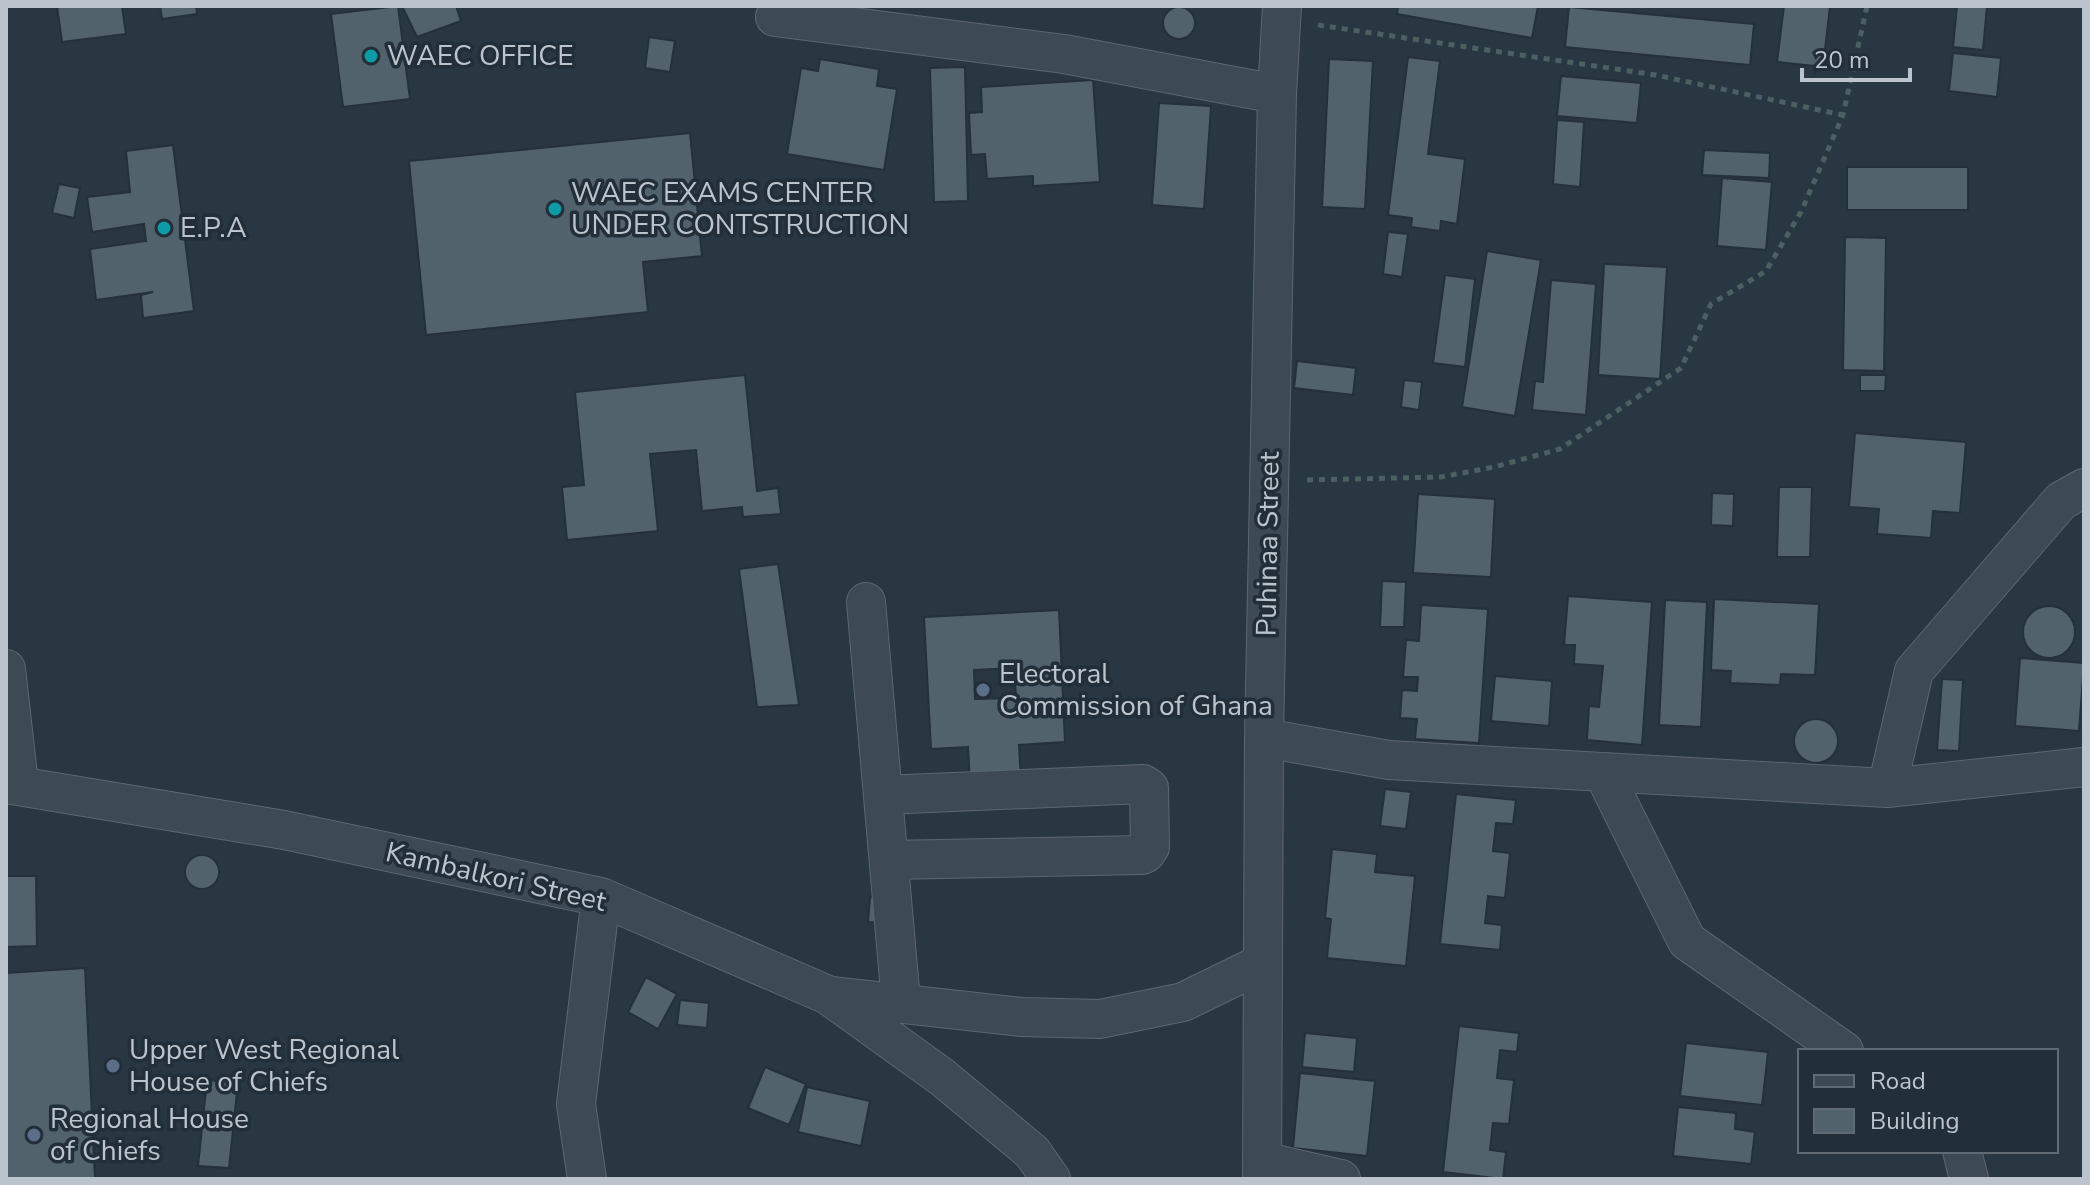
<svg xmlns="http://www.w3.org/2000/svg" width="2090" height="1185" font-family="'Nunito Sans',sans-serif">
<rect width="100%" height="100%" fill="#293743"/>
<path fill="#52626d" stroke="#24303a" stroke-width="2" fill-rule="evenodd" d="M57,6h65l4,28 -64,8z
M160,6h36l1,8 -35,5z
M398,6l12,93 -67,8 -12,-93z
M402,6h54l5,15 -44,16z
M1398,6h140l-6,32 -135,-24z
M1784,6h46l-7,61 -46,-5z
M1957,6h30l-4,44 -30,-3z
M1569,7l185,17 -4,41 -185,-18z
M1163 23a16 16 0 1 1 32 0a16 16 0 1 1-32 0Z
M649,37l26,4 -5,31 -25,-4z
M1953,53l48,5 -4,39 -48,-6z
M1408,57l32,4 -12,93 37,5 -8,65 -16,-3 -1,10 -29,-4 1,-9 -24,-3z
M820,59l59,10 -2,17 20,3 -13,81 -97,-16 14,-86 17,3z
M1329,59l44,2 -8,148 -43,-2z
M965,67l3,134 -34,1 -4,-134z
M1561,76l80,7 -4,40 -80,-7z
M1093,80l7,102 -67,4v-10l-46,3 -2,-25 -14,1 -2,-42 13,-1 -1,-25z
M1159,103l52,3 -7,103 -52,-4z
M1557,120l27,2 -4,65 -27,-3z
M690,133l12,123 -59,6 5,50 -222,23 -17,-174z
M173,145l21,166 -51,7 -2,-23 12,-3 -57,8 -6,-51 56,-8 -2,-17 -52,8 -5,-35 43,-5 -4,-41z
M1704,150l66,3 -1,25 -67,-3z
M1847,167h121v43h-121z
M1722,178l50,4 -6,68 -49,-4z
M59,184l21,4 -6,30 -22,-5z
M1388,232l20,2 -6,43 -19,-3z
M1845,237l41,1 -2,133 -41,-1z
M1487,251l54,9 -26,156 -53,-9z
M1604,264l63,3 -7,112 -62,-4z
M1445,275l30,4 -10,88 -32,-4z
M1551,280l45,4 -10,131 -54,-5 3,-29 8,1z
M1297,361l59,7 -3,27 -59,-7z
M745,375l12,116 21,-3 3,26 -38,3 -1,-10 -40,4 -6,-61 -46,4 8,77 -91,9 -5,-53 22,-2 -9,-93z
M1860,375h26l-1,16h-25z
M1404,380l18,2 -3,28 -18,-3z
M1855,433l111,9 -6,71 -27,-2 -2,27 -54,-4 2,-25 -30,-2z
M1779,487h33l-2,70h-33z
M1712,493l22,1 -1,32 -22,-1z
M1418,494l77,5 -4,78 -78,-4z
M778,564l21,141 -42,2 -18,-138z
M1382,581l24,1 -2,45h-24z
M1568,596l84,6 -10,143 -55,-5 2,-34 10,1 4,-41 -29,-2 1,-19h-11z
M1714,599l105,5 -4,71 -34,-1 -1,11 -50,-2 1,-12 -20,-1z
M1665,600l42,2 -6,125 -42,-2z
M1421,605l67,4 -9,134 -64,-4 2,-20 -17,-1 2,-28 15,1 1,-14h-15l3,-37 13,1z
M2023 632a26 26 0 1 1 52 0a26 26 0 1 1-52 0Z
M1059,610l6,132 -46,3 2,36 -51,3 -2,-37 -37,2 -7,-132zM1014,668l2,30 -41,1 -1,-29z
M2020,658l64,5 -5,68 -64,-5z
M1495,676l57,5 -3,45 -58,-5z
M1942,679l21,1 -4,71 -22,-1z
M1794 741a22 22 0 1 1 44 0a22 22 0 1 1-44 0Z
M1385,789l26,3 -5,37 -26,-3z
M1456,794l60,6 -3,24 -17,-1 -3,28 17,2 -5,45 -17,-2 -3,27 17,2 -2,25 -60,-6z
M1332,849l45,5 -2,18 40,4 -9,90 -79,-8 4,-39 -6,-1z
M185 872a17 17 0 1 1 34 0a17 17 0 1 1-34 0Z
M6,876h30l1,70 -31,1z
M870,897l19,2 -2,24 -19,-1z
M85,968l10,211h-89v-206z
M646,977l31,17 -19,35 -30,-17z
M680,1000l29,3 -2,25 -30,-3z
M1459,1026l60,7 -2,19 -17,-2 -3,28 17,2 -5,44 -16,-1 -3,27 16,2 -3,27 -60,-7z
M1305,1033l52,5 -3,34 -52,-5z
M1686,1043l82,9 -6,53 -82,-9z
M765,1067l41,17 -17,41 -41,-17z
M1300,1073l75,8 -8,75 -74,-8z
M207,1080l31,3 -9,85 -31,-2z
M807,1087l63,14 -9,45 -63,-14z
M1678,1107l58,6 -1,16 20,3 -4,32 -78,-8z"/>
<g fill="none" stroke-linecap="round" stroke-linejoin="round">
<g stroke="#5c6770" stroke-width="40">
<path id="minor" d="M775,17l289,37 213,40
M866,602l35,400
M6,669l13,115
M1264,738l125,22 498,28 197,-21
M1603,772l84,169 157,110
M6,784l278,46 317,67 227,98 114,82 90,75 19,27
M1887,788l27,-117 147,-170 23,-13
M883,795l260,-11 6,4 1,59 -4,6 -4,2 -253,5
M831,996l190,21 79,2 83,-17 80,-39
M1962,1151l7,28
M1262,1161l79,18
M587,1179l-11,-75 25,-207
M1262,1179l2,-441 13,-644 5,-88"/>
</g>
<path stroke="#4b6161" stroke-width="5" stroke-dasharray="6 6" stroke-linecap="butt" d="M1318,25l338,50 187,40
M1307,480l134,-3 53,-10 66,-18 121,-81 30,-64 55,-33 35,-59 42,-97 24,-109"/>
<use href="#minor" stroke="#3d4953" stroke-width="38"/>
</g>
<g fill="#0f9aa8" stroke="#222e38" stroke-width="3">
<circle cx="371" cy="56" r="8"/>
<circle cx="555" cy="209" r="8"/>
<circle cx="164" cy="228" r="8"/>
</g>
<g fill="#5c6f8a" stroke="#222e38" stroke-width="3">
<circle cx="983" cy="690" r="8"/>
<circle cx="113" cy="1066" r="8"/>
<circle cx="34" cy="1135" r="8"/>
</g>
<g text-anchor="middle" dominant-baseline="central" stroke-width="7" stroke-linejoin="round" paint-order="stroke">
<g font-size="28" fill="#bbc4cc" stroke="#222e38" text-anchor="start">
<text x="387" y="56">WAEC OFFICE</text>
<text x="571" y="193">WAEC EXAMS CENTER<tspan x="571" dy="32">UNDER CONTSTRUCTION</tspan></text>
<text x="180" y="228">E.P.A</text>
<text x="999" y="674">Electoral<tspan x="999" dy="32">Commission of Ghana</tspan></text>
<text x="129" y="1050">Upper West Regional<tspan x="129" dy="32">House of Chiefs</tspan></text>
<text x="50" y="1119">Regional House<tspan x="50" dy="32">of Chiefs</tspan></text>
</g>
<g font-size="28" fill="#bbc4cc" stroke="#222e38">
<text transform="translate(1268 544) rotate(-89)">Puhinaa Street</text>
<text transform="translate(496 877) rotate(13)">Kambalkori Street</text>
</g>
</g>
<rect width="2090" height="1185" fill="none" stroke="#bbc4cc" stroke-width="16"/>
<rect x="1798" y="1049" width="260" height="104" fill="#222e38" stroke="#5f6a73" stroke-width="2"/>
<rect x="1814" y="1075" width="40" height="12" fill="#3d4953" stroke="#5f6a73" stroke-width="2"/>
<text x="1870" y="1089" font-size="24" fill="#bbc4cc">Road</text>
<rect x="1814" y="1109" width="40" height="24" fill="#52626d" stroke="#5f6a73" stroke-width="2"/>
<text x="1870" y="1129" font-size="24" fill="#bbc4cc">Building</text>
<path d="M1802 68v12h108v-12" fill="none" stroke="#bbc4cc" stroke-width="4"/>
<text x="1814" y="68" font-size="24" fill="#bbc4cc" stroke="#222e38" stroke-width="6" paint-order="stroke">20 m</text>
</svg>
